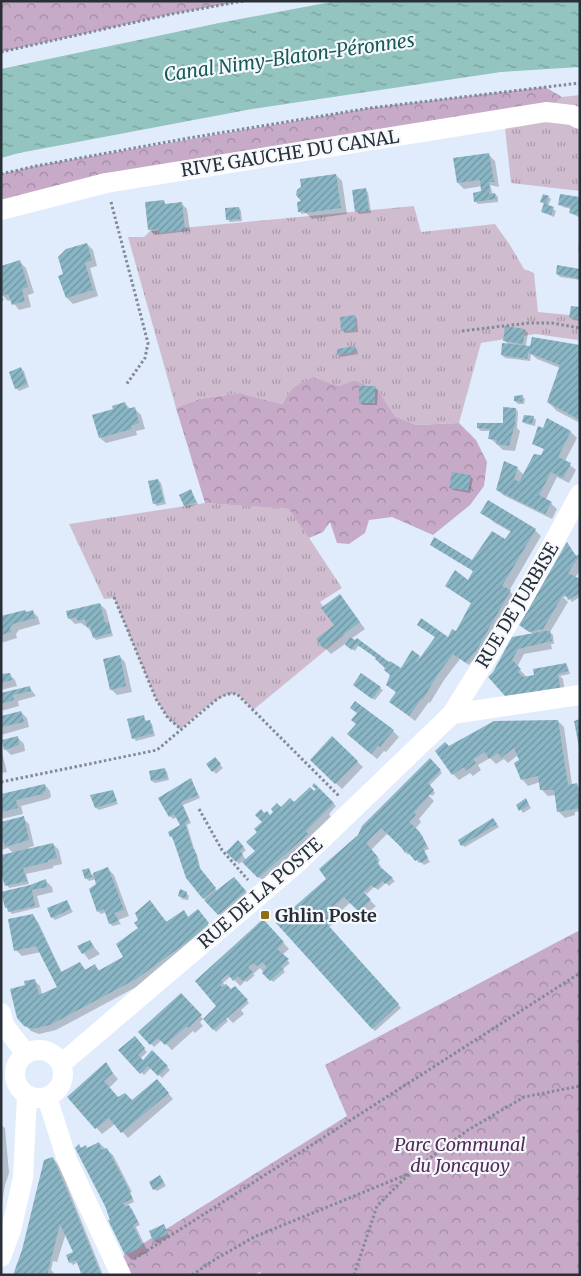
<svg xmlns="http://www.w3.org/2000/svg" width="581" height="1276" font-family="Merriweather,serif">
<defs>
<pattern id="grass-tufts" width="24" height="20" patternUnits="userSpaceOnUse" patternTransform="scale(1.25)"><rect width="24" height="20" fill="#cfbdcf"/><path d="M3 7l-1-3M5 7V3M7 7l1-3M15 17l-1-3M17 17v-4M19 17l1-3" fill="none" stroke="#a89aa9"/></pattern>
<pattern id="forest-crowns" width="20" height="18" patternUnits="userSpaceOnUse" patternTransform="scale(1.25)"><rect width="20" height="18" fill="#c7aac7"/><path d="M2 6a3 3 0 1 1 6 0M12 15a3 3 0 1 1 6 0" fill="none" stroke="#a28ba2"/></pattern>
<pattern id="water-ripples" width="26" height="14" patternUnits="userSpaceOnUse" patternTransform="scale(1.25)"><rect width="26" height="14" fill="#93c4bf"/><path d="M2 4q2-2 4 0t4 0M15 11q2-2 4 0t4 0" fill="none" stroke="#78a09c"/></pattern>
<pattern id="building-hatch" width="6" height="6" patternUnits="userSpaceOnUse" patternTransform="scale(1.25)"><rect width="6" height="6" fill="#89b5c5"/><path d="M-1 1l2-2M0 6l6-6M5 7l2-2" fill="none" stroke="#7094a1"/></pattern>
</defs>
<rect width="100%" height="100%" fill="#e0ecfc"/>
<path fill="url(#grass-tufts)" d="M580,95v96l-69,-8 -7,-64 42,-7 16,-15z
M414,206l7,26 74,-8 15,21 14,24 10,4 4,39 42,4 -2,24 -43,-6 -54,9 -22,80 -43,2 -21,-9 -17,-26 -23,-10 -17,6 -25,-8 -21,10 -10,16 -42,-11 -41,6 -23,9 -48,-171h16l6,-6z
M205,503l85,6 52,79 -22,14 24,33 -91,75c-4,-4 -11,-14 -17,-16 -14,-5 -44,26 -55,35l-13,-11 -12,-19 -42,-101 -10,1 -35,-75z"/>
<path fill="url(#forest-crowns)" d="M1,1h242l-71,13 -171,38z
M545,87l17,10 -16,15 -545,98v-36l35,-8 334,-58z
M313,377l25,9 17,-6 23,10 17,26 21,9 43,-2 17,17 11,22 -3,24 -14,19 -37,30 -41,-18 -23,3 -4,13 -16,11 -12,-1 -7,-21 -7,10 -14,6 -20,-29 -84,-6 -29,-95 23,-9 41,-6 42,11 10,-16z
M580,930v345h-318l-2,-3 -7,3h-132l-6,-14 232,-145 -22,-51z"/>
<path fill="url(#water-ripples)" d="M336,1h244v66l-79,5 -249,37 -233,44 -18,5v-89l218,-46z"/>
<path fill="#0003" d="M489,155l6,6 4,26 -9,-2 3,10 2,-1 3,3v5l-20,2 -3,-3 8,-9 -1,-6 -18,3 -6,-6z
M336,175l6,6 5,33 -35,5 -6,-6 -4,1 -3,-3z
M365,190l3,2 3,21 -12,1 -3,-3z
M548,197l3,2 -3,7 8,5 -2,6 -12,-5 3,-7 -3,-3z
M580,198v20l-9,-5v-4l-8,-2 -3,-3z
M181,203l6,6 3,22 -35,4 -6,-6 13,-24z
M239,208l2,3 1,10 -12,1 -2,-2z
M580,238v14l-2,-2z
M87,244l6,6 4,16 -7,2 8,28 -25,8 -6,-6 -2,-23z
M20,262l6,6 8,25 -6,2 3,12 -12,3 -8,-10 -3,1 -7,-7z
M580,270v10l-20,-3 -3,-3z
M580,308v13l-7,-1 -3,-3z
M355,316l2,3 1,13 -13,1 -3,-3z
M506,328l19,2 3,3 -2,13h54v77l-23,-12 -9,-9 12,-34 -23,-9 -6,-5 -1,7 -25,-3 -3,-3 6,-11 -4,-4z
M355,347l2,3 1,4 -17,3 -2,-2z
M21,369l3,2 5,16 -10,4 -3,-3z
M375,387l3,3 -1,15h-14l-3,-2z
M523,397l2,2 -1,5h-6l-3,-3z
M125,403l6,7 4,-1 6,6 4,14 -9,2 1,4 -31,8 -6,-5 15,-28z
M516,409l2,3 -1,16 3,3 -5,20 -12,-1 -13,-12 1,-7h-10l-3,-3 26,-3z
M533,417l3,3 -1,6 -9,-2 -3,-2z
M557,425l14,7 6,6 -12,23 11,9 -7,13 -12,-6 -11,22 11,10 -5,10 -49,-24 -6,-6 20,-21 7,7 17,-18 4,-7 -11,-7 9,-13z
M470,476l3,3 -3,14 -17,-3 -3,-3z
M158,480l3,3 5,21 -9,2 -2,-2z
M191,491l7,13 -11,4 -2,-2z
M488,501l47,29 6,6 -32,55 7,6 -39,58 -8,10 -9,-6 -16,21 -14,23 -1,-1 -14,19 -24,-19 6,-9 -10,-8 4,-9 -13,-18 -19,-13 -4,6 -10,-7 -14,10 -6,-6 20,-46 20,27 -14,10 38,25 13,6 17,-13 2,2 36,-26 15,-29 -26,-18 23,-4 5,-11 -1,-10 32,-20 6,-9 -16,-9 -5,-4z
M567,544l10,13 3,-2v15l-5,8 5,3v16l-8,5 -4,-5h-5l5,5 -18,30 3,3 1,9h-3l1,5 -28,5 -7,13 9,9 -2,2 13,-2 29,-12 2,3 2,7 -10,2 3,3 2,14 -71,-20 19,-35 20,-4 -13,-9z
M100,604l6,6 7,26 -17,4 -9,-14h-2l-4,-3 -6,1 -6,-6z
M32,611l6,6 2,7 -21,6 -3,4 1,4 -16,5v-25z
M119,656l6,6 7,30 -15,3 -6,-6z
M9,674l6,6 2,6 -16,4v-14z
M29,687l7,9 -18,5 1,5 -18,5v-17z
M357,688h23l3,2 -8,10z
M21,712l6,6 2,9 -28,8v-18z
M358,713l35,18 6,6 -13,15 -2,-1 -7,8 -18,-15 -2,-20z
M143,717l4,5 2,-1 3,3 3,12 -19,5 -2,-3z
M558,721l6,6 8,58 5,-1 2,3 1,24 -5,1v3l-10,3 -6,-6 -3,-17 -8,1 -6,-6 -2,-8 -12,4 -6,-7 -1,-18 -3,-6 -10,8 -4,-4 -8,5 -6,-6 -12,7 3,5 -8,6 -3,-3 -11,7 -6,-6 -4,-26z
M18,738l6,6 1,7 -14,4 -6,-6z
M332,738l31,29 -21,22 -31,-29z
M1,749l6,23 -6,1z
M215,759l8,9 -7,6 -9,-10z
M430,760l12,13 -13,13 6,7 -3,3 -4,-3 -1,1 7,7 -15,18 2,3 -6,7 7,6 7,14 -5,2 6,11 -6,3 -3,-3 -2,1 -9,-10 -2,2 -20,-22 -17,17 9,10 -2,3 3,3 -2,1 16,14 -6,5 -3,-3 -8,7 -4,-3 -7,7 -12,-11 -2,2 23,21 -11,10 -14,-14 -16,14 3,4 -9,7 -31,18 30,-66 31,-43z
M164,769l3,3 2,8 -14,3 -3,-2z
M191,779l9,19 -17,7 8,18 -4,2 8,27 2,2 4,17 16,20 20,-10 11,13 -26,23 -18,-19 -33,-62 11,-10 -5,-9 -4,2 -3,-3z
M45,785l5,6 1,6 -3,2 -27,7 2,8 -22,5v-24z
M314,785l22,21 -7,8 3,4 -67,65 -22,-22 -4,3 -12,-12 11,-10 8,8 -4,4 4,6 10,-9 3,-19 5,-10 1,-7 5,1 14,-4 10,-8 20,-11 3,-4z
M112,791l6,13 -19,6 -3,-2 -4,-12z
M526,800l5,8 -8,5 -5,-8z
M23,818l6,6 5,22 -6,2v2l25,-6 6,6 3,14 -9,2v2l-27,6 3,10 -20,4 -8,-14 11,-2 1,-19 -5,-5 -7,2v-27z
M496,823l3,4 -34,20 -3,-2z
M89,869l3,6 16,-6 6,6 15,41 -11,4 3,4 -8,2 -3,-2 -4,-12 -5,2 -3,-3v-26l-2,-6 -7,2 -3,-3z
M46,881l6,6 1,5 -16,4 3,11 -28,7 -6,-7z
M186,893l3,3 -1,4 -6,-1 -3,-3z
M67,902l6,10 -18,8 -3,-3z
M150,902l17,20 19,-8 3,4 11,-4 10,13 -68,57 -86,46 -17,4 -8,-3 -13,-14 8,-31 8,-6 6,6 2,8 17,-6 -18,-36 -19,4 -6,-6 16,-35 6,7 24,51 18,-9 6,6 9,-4 5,5 25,-14 15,-29z
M269,927l20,22 -7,6 8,8 -7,6 2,3 -12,10 -13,-14 -7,6 2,1 -8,7 -2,-1 -5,5 -9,-10 -8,7 8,8 4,-4 14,16 -8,7 3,4 -11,9 -7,-7 -1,1 3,4 -12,11 -12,-13 14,-13 -22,-25z
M90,942l10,12 -11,6 -10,-13z
M377,980l24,28 -26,23 -9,-10z
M181,995l22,24 -3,3 3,4 -8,7 -2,-2 -21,19 -10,-10 -8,7 -14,-15z
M137,1040l10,12 -7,7 3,3 9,-11 18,19 -8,8 -10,-11 -8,8 -24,-25z
M105,1064l13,15 -9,9 10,11 13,3 31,-15 10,12 -45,39 -13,-14 -13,10 -33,-37z
M1,1125l4,3 4,45 -4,12 -4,25z
M99,1143l14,12 19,37 -2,1 4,9 -7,3 5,4 8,16 -4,2 12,25 -16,8 -6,-6 -44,-105 4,-2 2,2z
M53,1159l6,6 44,110h-23l3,-2 -5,-11 -5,3 -3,-3 6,-5 -10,-24 -9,29 -4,-1 -2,9 3,3v2h-40z
M162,1179l4,7 -9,5 -3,-2z
M163,1226l7,11 -13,6 -7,-11z"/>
<path fill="url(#building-hatch)" d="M489,153l5,29h-5l1,8 -1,4 6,-1 1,6 -22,3 -1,-9 8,-2 -1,-11 -23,3 -4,-25z
M336,174l5,34 -36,5 -1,-2 -6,1 -1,-10 4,-1 -5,-6 1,-5 4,-3 -1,-8z
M366,188l3,23 -14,1 -3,-22z
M543,194l6,2 -3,8 8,3 -3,8 -10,-3 3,-9 -4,-1z
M560,194l20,3v19l-11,-3 2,-6 -13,-2z
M164,200l1,4 17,-2 3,28 -26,3 -1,-4 -10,1 -3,-28z
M239,207l1,12 -14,1 -1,-12z
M87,243l5,17 -7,3 8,27 -27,8 -8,-22 5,-2 -5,-17 8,-8z
M20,260l8,27 -6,2 3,12 -13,4 -4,-11 -7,2 3,4 -3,1v-35z
M557,265l23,4v10l-24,-5z
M571,306l9,1v12l-11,-1z
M355,315l1,15 -15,1 -1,-14z
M505,326l20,3 -2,15 -20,-3z
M532,337l48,8v75l-33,-18 13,-37 -31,-12 1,-7 -3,13 -26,-4 1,-12 28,3z
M355,346l1,6 -19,3v-6z
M21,367l6,17 -12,5 -6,-17z
M359,386h16v17h-16z
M523,395l-1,7 -8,-1v-5z
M125,402l2,7 8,-2 4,16 -8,3 1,3 -33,9 -7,-23 21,-6 -1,-3z
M503,407l13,1 -1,16 -6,22 -13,-2 1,-4 -9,-1 2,-10 -13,-1v-5h26z
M524,415l10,1 -2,8 -10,-2z
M547,418l24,13 -13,26 13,6 -8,15 -12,-6 -12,23 13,7 -7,12 -49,-24 8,-29 14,6 -4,12 5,3 15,-28 7,1 3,-6 -12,-5 6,-18 5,2z
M452,472l19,3 -3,16 -19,-3z
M158,479l6,23 -11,2 -5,-23z
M191,489l5,13 -12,4 -5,-11z
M488,500l48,29 -34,57 9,4 -35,61 -10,12 -13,-9 -15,20 -15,25 -1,-1 -13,18 -20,-14 7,-10 -10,-7 4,-10 -6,-5 1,-2 -10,-9 1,-1 -20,-14 -4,6 -7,-5 5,-8 5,3 2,-2 32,24 1,-1 11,7 11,-18 8,6 -4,5 1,1 18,-25 -18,-12 4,-7 27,19 4,-8 4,2 15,-28 -26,-17 10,-16 13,10 5,-9 -43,-26 4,-8 38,23 20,-29 13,8 6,-8 -31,-18z
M567,542l9,14 4,-2v8l-2,-4 -10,15 12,6v14l-12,7 -2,-5h-3l-20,34 -14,3 -10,-7z
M340,594l20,28 -36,27 -8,-10 18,-14 -13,-17z
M100,603l5,20 4,-1 2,11 -18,5 -3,-11 -3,1 -2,-9 -7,2 -2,-4 -8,2 -2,-8z
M25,610l1,2 7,-2 2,8 -22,6 -3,4 1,4 -10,3v-19z
M545,631h5l2,10 -34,8 -6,11 9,9 -3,3 5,5 11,-2 -1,-6 33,-6 2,8 -10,3 2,14 -54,9 -18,-20 5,-5 19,-35z
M120,655l6,31 -16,4 -7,-31z
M10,673l2,7 -11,3v-9z
M361,673l20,14 -9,12 -19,-14z
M30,686l1,5 -18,4 1,5 -13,4v-11z
M355,701l39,29 -14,17 -2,-1 -7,8 -24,-20 9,-10 -5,-4 6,-7 -7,-5z
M21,711l3,11 -23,5v-11z
M144,715l1,6 5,-1 3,13 -21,6 -5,-20z
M580,719v28h-1l-5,-26z
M558,720l10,65 9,-2 3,25 -23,4 -3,-22h-14l-2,-14 -17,4 -7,-17 5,-3 -5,-12 -13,10 -3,-5 -9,6 -4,-7 -12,7 3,4 -10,8 -2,-4 -12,8 -17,-24 10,-9 4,4 45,-25z
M18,736l1,9 -15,5 -2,-10z
M332,736l26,25 -23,23 -25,-24z
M215,757l6,7 -9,8 -6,-8z
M430,758l11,12 -13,13 6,7 -20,22 2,3 -7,7 10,9 8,15 -4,2 5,10 -7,5 -3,-4 -3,2 -8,-10 -2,2 -3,-5 -21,-20 -15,15 12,14 -2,3 3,2 -2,2 16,14 -8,6 -2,-3 -8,7 -4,-3 -7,7 7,8 -13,11 -14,-14 -14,12 6,8 -9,7 72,80 -27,25 -96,-106 50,-44 -7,-10 39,-34 4,-9z
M165,768l2,10 -16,3 -2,-10z
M191,778l7,17 -17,7 8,18 -4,3 8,26 2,1 4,17 17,21 -13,11 -17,-21 -14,-42 -2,1 -2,-5 12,-7 -6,-11 -5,3 -11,-19z
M314,783l20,20 -28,28 2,3 -50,44 -16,-16 13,-11 -9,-9 11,-10 -3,-3 8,-7 -7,-7 6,-6 3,4 3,-2 3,4 3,-3 -2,-3 6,-6 4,4 9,-9 4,4 16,-15 4,4 2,-2 -4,-3z
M45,784l1,7 -3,1v2l-27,6 2,8 -17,4v-18z
M113,790l4,11 -22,7 -5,-13z
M526,798l3,7 -10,6 -3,-6z
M24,816l5,24 -24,7 -1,-5 -3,1v-21z
M493,818l4,6 -36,22 -3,-6z
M238,840l6,7 -4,4 3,4 -7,7 -10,-10z
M53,843l4,15 -9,2v2l-25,6 4,13 -22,5 -4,-13v-18z
M108,867l16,43 -10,3 5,8 -10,3 -5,-15 -7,3 -8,-23 7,-5 -3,-11z
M89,868l3,9 -7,2 -3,-9z
M234,877l12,14 -28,24 -14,-15z
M46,879l1,8 -15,3 3,16 -27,6 -1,-5 -2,1 -4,-16 29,-7z
M180,889l7,3 -1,6 -8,-2z
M67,900l4,9 -20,9 -4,-10z
M150,900l16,22 18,-12 4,7 10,-8 11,14 -19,17 -54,39 -86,46 -18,4 -8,-3 -7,-8 -7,-29 15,-4 -1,-4 11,-2 4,16 18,-8 -21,-41 -22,5 -6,-32 25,-5 28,58 19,-10 5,8 10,-6 3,7 25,-14 -7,-13 22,-16 -4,-5 4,-3 -3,-7z
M263,919l21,23 -7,7 12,10 -9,8 4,1 -14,13 -8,-8 5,-6 -5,-5 -5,4 -4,-3 -5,4 5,5 -10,9 -5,-5 -5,5 -5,-7 -7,6 2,2 -3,3 2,2 4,-3 5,5 4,-3 13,14 -35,30 -10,-11 13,-13 -21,-25z
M90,940l4,7 -12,7 -5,-8z
M181,993l21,22 -14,13 -1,-2 -11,9 -11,10 -7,-7 -8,7 -12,-13z
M135,1036l10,12 -7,7 5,5 9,-10 16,16 -10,10 -10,-10 -8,8 -22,-24z
M106,1062l7,11 -9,8 14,16 7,-4 7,7 25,-21 12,14 -48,40 -12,-15 -14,11 -28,-32z
M99,1142l3,8 5,-2 20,38 6,13 -10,4 2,4 4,-2 9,17 -5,3 10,21 -18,9 -17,-35h2l-5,-14 -30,-58 4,-4 2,4 5,-3 1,3z
M53,1157l23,55 25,63h-24l4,-2 -5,-13 -7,3 -3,-8 7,-3 -13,-28 -13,51h-34l9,-25 22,-90z
M160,1175l4,8 -11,7 -4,-8z
M164,1224l4,10 -15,7 -4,-10z"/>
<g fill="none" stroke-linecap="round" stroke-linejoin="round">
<path stroke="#818a96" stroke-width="3" stroke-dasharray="2.5 2.5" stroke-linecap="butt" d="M1,52l171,-38 71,-13
M1,174l35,-8 153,-28 181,-30 210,-25
M111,202l37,141 -3,15 -19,27
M462,331l67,-8h23l28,5
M114,597l42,102 12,19 13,11
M1,782l156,-32 59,-50c7,-5 12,-7 21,-6l103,103
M199,809l23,41 26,30
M134,1259l446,-286
M192,1275l22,-15 40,-23 154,-63
M354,1275l23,-69 34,-34 57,-42 56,-33 56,-11"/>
<path stroke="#fff" stroke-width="20" d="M1,210l105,-27 440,-71 26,3 8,4
M452,714l128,-19
M1,1013l3,12 22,29
M15 1074a24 24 0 1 1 48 0a24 24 0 1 1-48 0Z
M61,1064l234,-199 157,-151 68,-110 60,-110
M47,1097l20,63 54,115
M1,1257l10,-27 12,-52 4,-82"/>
</g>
<rect fill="#906e13" stroke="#f5f8fc" stroke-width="2" x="260" y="910" width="10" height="10" rx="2.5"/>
<g text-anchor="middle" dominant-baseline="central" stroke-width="4.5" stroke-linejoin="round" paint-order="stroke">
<g font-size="18" fill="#292f37" stroke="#f5f8fc">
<text transform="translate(290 153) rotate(-9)">RIVE GAUCHE DU CANAL</text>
<text transform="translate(517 605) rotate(-59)">RUE DE JURBISE</text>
<text transform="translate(260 893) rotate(-41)">RUE DE LA POSTE</text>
</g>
<g font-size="18" font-weight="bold" fill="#292f37" stroke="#f5f8fc" text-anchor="start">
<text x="275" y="915">Ghlin Poste</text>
</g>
<g font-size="18" font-style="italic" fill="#532c54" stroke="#f5f8fc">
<text x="460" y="1144">Parc Communal<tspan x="460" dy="21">du Joncquoy</tspan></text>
</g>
<g font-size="19" font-style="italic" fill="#195c57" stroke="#f5f8fc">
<text transform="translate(289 57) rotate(-8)">Canal Nimy-Blaton-Péronnes</text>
</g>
</g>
<rect width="581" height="1276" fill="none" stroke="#292f37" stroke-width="5"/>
</svg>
